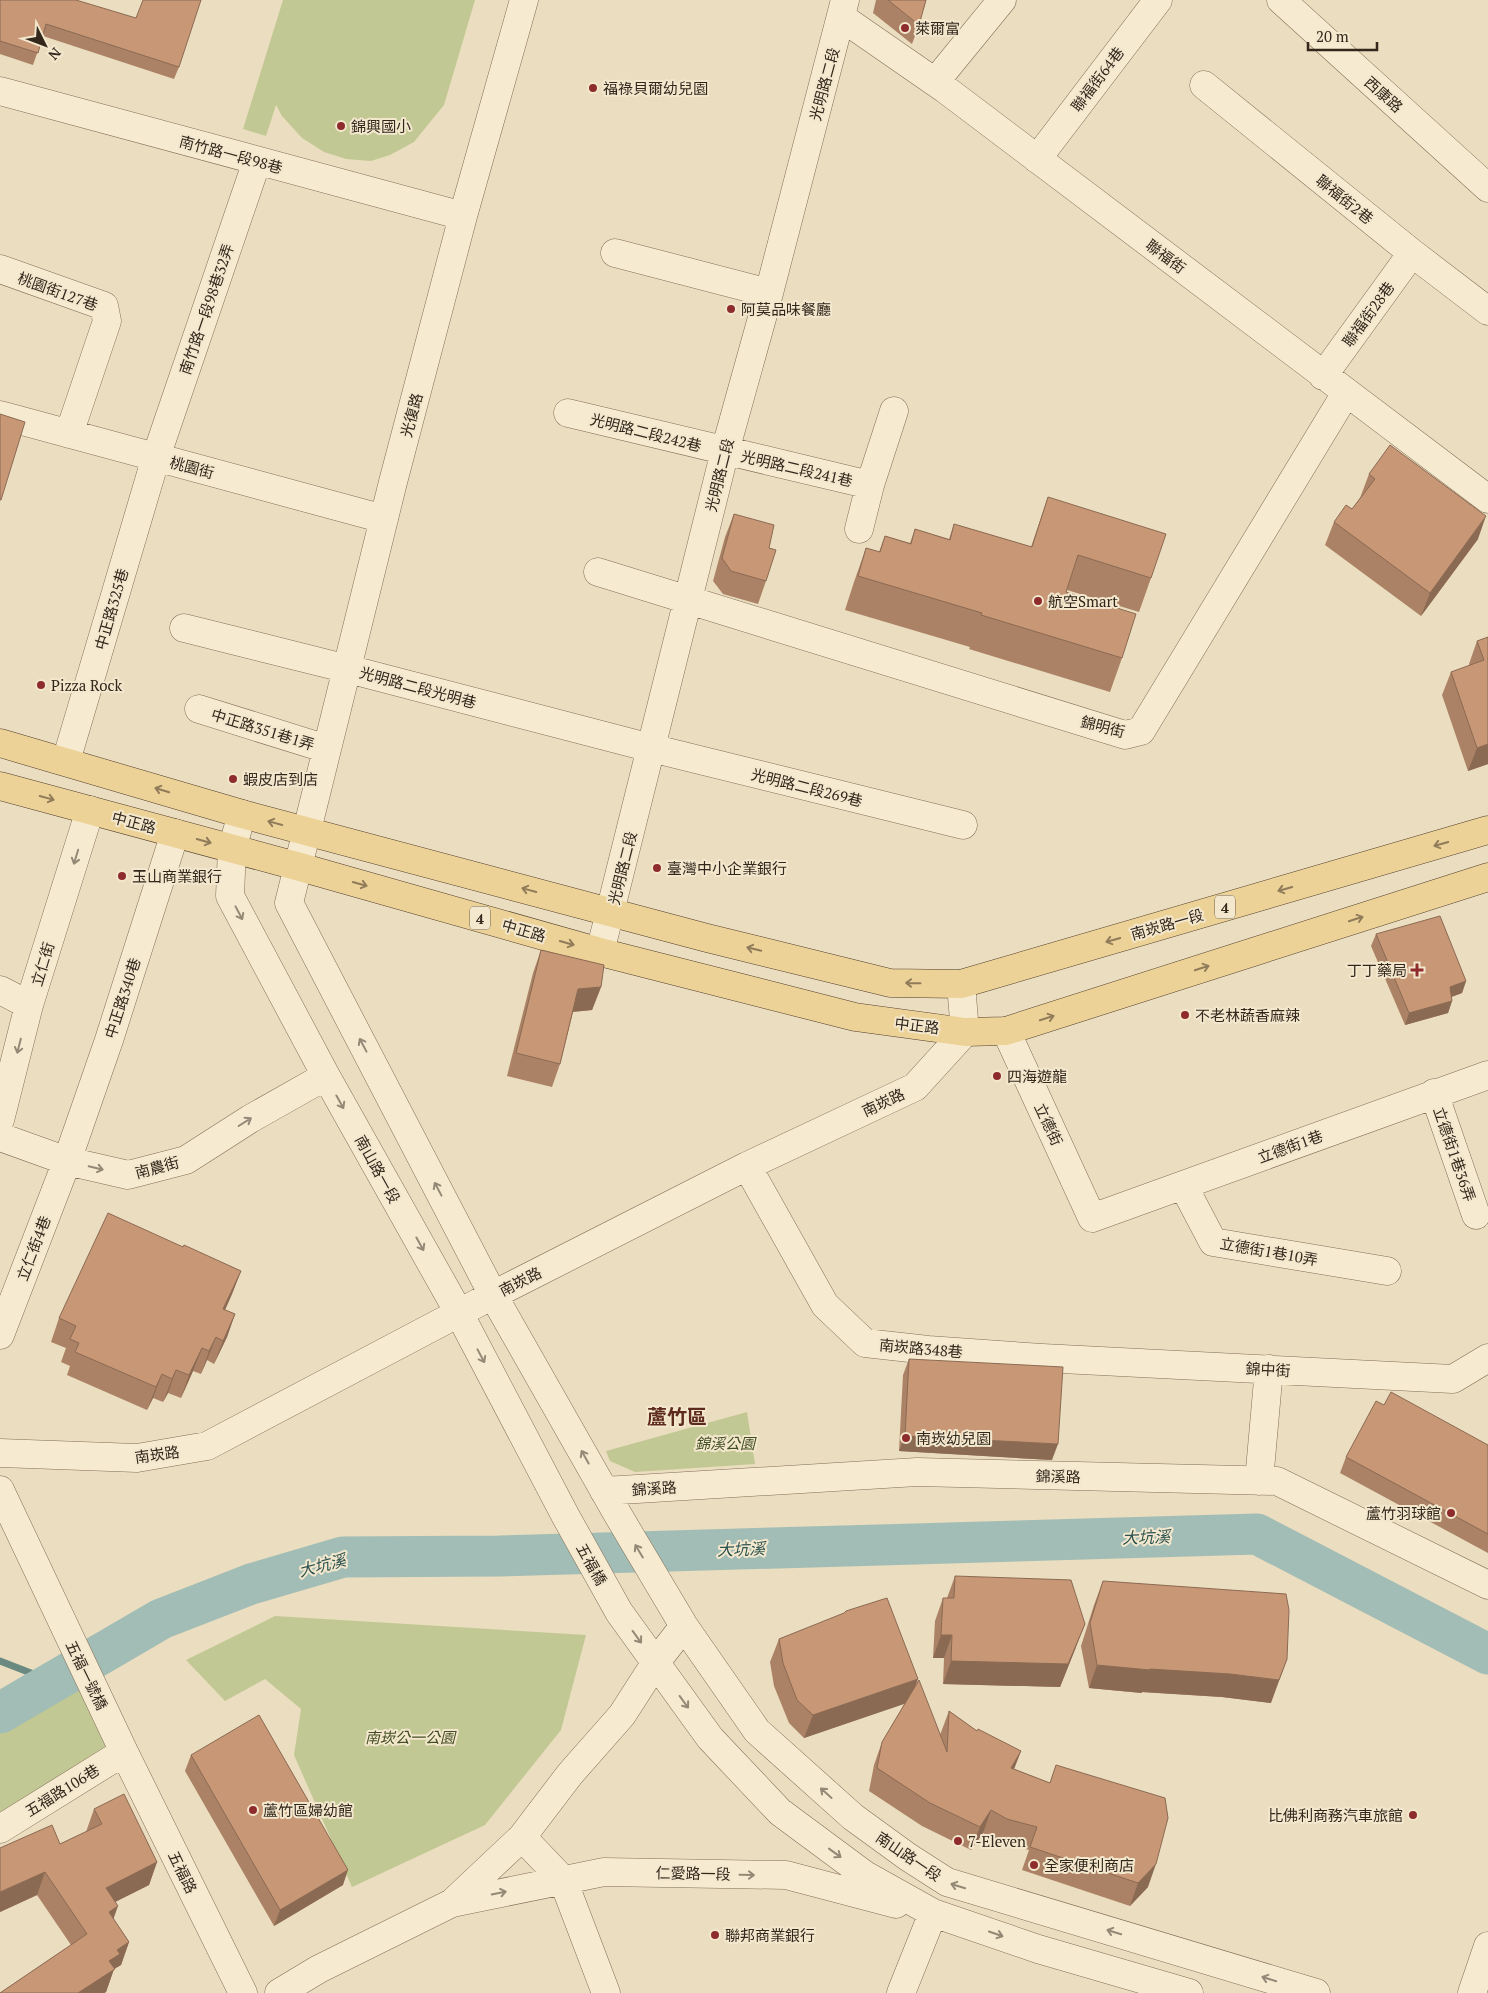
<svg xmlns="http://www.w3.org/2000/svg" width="1488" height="1993" font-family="'PT Serif','Noto Sans TC',serif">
<rect width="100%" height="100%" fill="#ebddbf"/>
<path fill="#c2c894" d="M283,0h192l-31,105 -30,37 -24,13 -19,6 -25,-2 -22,-7 -22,-14 -20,-22 -6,-11 -10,31 -23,-7z
M747,1412l8,52 -120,8 -25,-11 -4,-10z
M275,1616l311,19 -25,95 -76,95 -133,62 -58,-132 7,-46 -36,-30 -40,22 -39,-41z
M83,1665l41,87 -124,77v-103l15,-17z"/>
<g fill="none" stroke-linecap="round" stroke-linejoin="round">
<path stroke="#6a8a81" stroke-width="7" d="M0,1661l54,21"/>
<path stroke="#a2bdb5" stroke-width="41" d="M0,1713l161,-94 90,-35 92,-27 156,-1 758,-22 231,120"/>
<g stroke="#826e58" stroke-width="29">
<path id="minor" d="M524,0l-61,216 -70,266 -104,421 204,392 125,220 66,111 73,105 96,86 55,40 39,25 369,111
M1281,0l207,188
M841,17l104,72 543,410
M935,82l67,-82
M1204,85l208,168 76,58
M0,91l463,125
M1037,159l121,-159
M615,253l154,40
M0,269l104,37 3,15 -38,113
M1323,376l89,-123
M568,413l302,72
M0,415l384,104
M859,529l11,-44 24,-74
M598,572l527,163 16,-4 205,-338
M184,628l164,41 303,79 312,77
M199,709l128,40
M66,761l90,-304 101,-296
M242,814l-10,35 -2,47 96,180 133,237 106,202 54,97 91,126 70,74 85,63 68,38 105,36 151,44
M600,952l125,-501 44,-158 76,-293
M0,990l29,15
M1006,1031l86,187 396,-143
M1434,1093l42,122
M0,1120l29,-115 61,-195
M0,1137l67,24 61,14 58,-15 64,-41 76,-43
M747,1166l78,139 40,38 63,7 114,8 411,21 35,-21
M1183,1185l30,57 174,29
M0,1335l67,-174 42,-121 66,-207
M0,1453l137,5 70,-12 286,-151 254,-129 168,-79 50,-55 -4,-48
M1259,1481l10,-112
M0,1490l124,262 119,241
M604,1491l313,-19 360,9 211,104
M0,1829l124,-77
M522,1837l41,43 43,113
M452,1903l70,-66 48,-63 52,-59 34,-53 28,-36
M279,1993l40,-24 133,-66 152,-31 182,3 110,29
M901,1993l32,-80
M1472,1993l16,-47"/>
</g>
<g stroke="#503d2d" stroke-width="29">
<path id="major" d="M0,743l242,71 465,124 183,45 71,1 527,-154
M0,786l300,81 300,85 255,65 110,15 41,-1 482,-154"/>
</g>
<use href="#minor" stroke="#f6ebd1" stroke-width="28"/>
<use href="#major" stroke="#edd297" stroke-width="28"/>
</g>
<path fill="#ab8265" d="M0,0l179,67 -5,12 -131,-43 -10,29 -33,-11z
M876,0h50l-7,25 -7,19 -39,-31z
M1369,474l109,65 -57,77 -96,-71 9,-23 18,-13 8,-11z
M1048,497l103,81 -12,34 -72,-22 -1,2 56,66 -12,34 -141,-43 1,-2 -125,-37 9,-28 12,-34 13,4 6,-16 25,7 5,-14 34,10 5,-15 77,23z
M734,514l35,34 -3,33 -8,23 -35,-10 -10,-13 12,-44z
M1488,637v127l-20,7 -26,-76 9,-23 18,-6v-2l8,-23z
M1376,934l90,47 -4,12 -11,4 1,4 -4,12 -43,12 -34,-79z
M541,950l60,37 -9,23 -19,2 -13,52 -8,23 -45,-11 26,-103z
M183,1247l58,24 -9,23 -7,16 10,4 -8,23 -13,27 -7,-4 -6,14 -8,-3 -12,27 -13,-5 -5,9 -10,-4 -6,12 -80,-35 3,-9 -9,-4 5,-14 -15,-6 8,-24z
M909,1359l143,101 -153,-9 4,-76z
M1384,1405l104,40v108l-148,-80 6,-16z
M955,1576l121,71 -16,40 -117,-3 1,-26h-11l2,-37 8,-23h4z
M1103,1581l168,122 -49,-6 -80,-5v1l-53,-5 -8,-42 13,-41z
M779,1639l137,47 24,49 9,-24 28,20 44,20 -7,18 36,14 6,-18 92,122 -18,19 -108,-36 7,-20 -30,-8 -16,-9 -12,17 -49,-24 -53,-35 5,-26 8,-23 23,-39 -101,35 -15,-15 -15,-37 -4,-24z
M191,1755l152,130 -69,41 -89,-155z
M94,1809l63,53 -8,23 -34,17 -2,16 16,24 -8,23 -7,4 -8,23 -2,1h-104l71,-48 -34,-50 -37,17 60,-68 26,-12z"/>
<path fill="#8b6a53" d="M1486,516l-8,23 -57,77 9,-23z
M1488,744v20l-20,7 9,-23z
M1466,981l-4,12 -16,6 4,-12z
M601,987l-9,23 -22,2 8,-23z
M1452,1001l-4,12 -43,12 4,-12z
M241,1271l-9,23 -17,38 8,-23z
M235,1314l-8,23 -13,27 9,-23z
M216,1337l-9,23 -6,14 8,-23z
M202,1348l-9,23 -12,27 8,-23z
M176,1370l-8,23 -5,9 9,-23z
M162,1374l-9,24 -6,12 9,-23z
M905,1436l153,8 -6,16 -153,-9z
M1085,1624l-9,23 -16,40 -117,-3 8,-23z
M941,1635h11l-8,23h-11z
M1287,1659l-16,44 -49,-6 -80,-5v1l-53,-5 8,-23 53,4z
M918,1679l-8,23 -106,36 9,-23z
M1021,1751l-9,23 -1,-6z
M991,1810l-8,23 -12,17 9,-23z
M157,1862l-8,23 -52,26 9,-23z
M1156,1864l-8,23 -18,19 8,-23z
M348,1870l-5,15 -69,41 6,-16z
M45,1872l-8,23 -37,17v-20z
M118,1906l-8,23 -1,-17z
M129,1942l-8,23 -7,4 -8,23 -2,1h-26l31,-32 8,-11z"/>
<path fill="#c79776" stroke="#8b6a53" d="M0,0h76l60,18 7,-18h58l-22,67 -133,-43 -8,29 -38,-12z
M888,0h38l-7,25z
M0,414l25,8 -24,78h-1z
M1390,445l96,71 -56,77 -96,-71 12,-17 6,4 23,-30 -6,-5z
M1048,497l118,37 -15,44 -73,-23 -12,37 70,22 -14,44 -141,-43 1,-2 -124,-37 8,-28 14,4 5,-16 26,8 4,-15 35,11 4,-16 78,23z
M734,514l40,11 -5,23 7,2 -10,31 -35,-10 -9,-13z
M1488,637v107l-11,4 -26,-76 33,-12 -7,-19z
M1440,916l26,65 -16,6 2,14 -43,12 -33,-79z
M541,950l63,15 -3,22 -23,2 -18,75 -44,-11z
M108,1213l75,34 1,-2 57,26 -18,38 12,5 -12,27 -7,-4 -7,14 -7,-3 -13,27 -13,-5 -4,9 -10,-5 -6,13 -81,-35 4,-9 -9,-4 6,-13 -17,-8z
M909,1359l154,8 -5,77 -153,-8z
M1391,1392l97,53v89l-142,-77 30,-56 8,4z
M955,1576l116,4 14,44 -17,40 -117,-3 1,-26h-11l2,-37h11z
M1103,1581l183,13 3,16 -2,49 -8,21 -49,-6 -80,-5v1l-53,-5 -7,-42z
M887,1598l31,81 -105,36 -16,-15 -14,-37 -4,-24 65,-26 2,-2z
M919,1680l28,72 2,-41 28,20 1,-2 43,22 -10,17 39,15 6,-18 109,33 3,20 -12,46 -18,19 -108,-36 7,-20 -30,-8 -16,-9 -11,17 -50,-24 -53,-35 5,-26z
M259,1715l89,155 -68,40 -89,-155z
M124,1794l33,68 -51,26 12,18 -9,6 20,30 -12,8 3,4 -11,7 6,8 -37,24h-78l87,-59 -42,-62 -45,20v-44l52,-23 8,19 42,-20 -8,-15z"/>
<defs><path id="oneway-shaft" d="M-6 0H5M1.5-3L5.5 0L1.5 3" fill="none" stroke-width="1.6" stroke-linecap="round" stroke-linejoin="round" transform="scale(1.25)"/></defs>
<g stroke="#907c5a">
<use href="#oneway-shaft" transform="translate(162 790) rotate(-163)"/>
<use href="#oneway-shaft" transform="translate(47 798) rotate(15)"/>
<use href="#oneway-shaft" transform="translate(275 823) rotate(-165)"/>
<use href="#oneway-shaft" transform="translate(204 841) rotate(16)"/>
<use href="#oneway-shaft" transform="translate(1441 844) rotate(164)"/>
<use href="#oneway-shaft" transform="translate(360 884) rotate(16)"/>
<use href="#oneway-shaft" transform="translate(1285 889) rotate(164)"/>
<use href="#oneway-shaft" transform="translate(529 890) rotate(-165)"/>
<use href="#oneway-shaft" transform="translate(1356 919) rotate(-18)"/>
<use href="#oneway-shaft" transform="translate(1113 940) rotate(164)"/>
<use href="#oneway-shaft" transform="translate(567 943) rotate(16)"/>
<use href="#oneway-shaft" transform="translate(754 949) rotate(-166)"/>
<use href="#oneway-shaft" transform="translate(1202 968) rotate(-18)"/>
<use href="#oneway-shaft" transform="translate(913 983) rotate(-179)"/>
<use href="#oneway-shaft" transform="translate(1047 1018) rotate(-18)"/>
</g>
<g stroke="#948976">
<use href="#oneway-shaft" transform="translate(76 857) rotate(107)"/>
<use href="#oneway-shaft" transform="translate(239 913) rotate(62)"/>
<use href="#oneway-shaft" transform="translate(363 1045) rotate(-118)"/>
<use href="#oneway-shaft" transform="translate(19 1046) rotate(104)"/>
<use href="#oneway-shaft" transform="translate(340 1102) rotate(61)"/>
<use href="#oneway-shaft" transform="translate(245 1122) rotate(-32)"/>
<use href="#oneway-shaft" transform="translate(96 1168) rotate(13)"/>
<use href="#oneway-shaft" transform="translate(438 1189) rotate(-118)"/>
<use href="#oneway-shaft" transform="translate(420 1244) rotate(61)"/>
<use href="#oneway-shaft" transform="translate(481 1356) rotate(62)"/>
<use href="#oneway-shaft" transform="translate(585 1457) rotate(-119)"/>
<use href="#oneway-shaft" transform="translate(639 1551) rotate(-121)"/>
<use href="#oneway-shaft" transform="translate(637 1637) rotate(54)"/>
<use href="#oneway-shaft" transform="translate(684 1702) rotate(54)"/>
<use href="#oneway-shaft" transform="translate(826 1793) rotate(-138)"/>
<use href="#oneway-shaft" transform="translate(835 1853) rotate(36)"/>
<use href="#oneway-shaft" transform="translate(747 1875) rotate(1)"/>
<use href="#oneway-shaft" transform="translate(958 1886) rotate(-163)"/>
<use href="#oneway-shaft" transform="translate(499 1893) rotate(-12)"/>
<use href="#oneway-shaft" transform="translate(1114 1932) rotate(-163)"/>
<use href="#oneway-shaft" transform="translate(996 1934) rotate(19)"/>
<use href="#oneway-shaft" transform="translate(1269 1979) rotate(-163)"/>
</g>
<g fill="#8e2c2d" stroke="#f3e8ce" stroke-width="2">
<circle cx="905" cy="28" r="5"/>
<circle cx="593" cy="88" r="5"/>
<circle cx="341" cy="126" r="5"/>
<circle cx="731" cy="309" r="5"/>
<circle cx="1038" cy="601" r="5"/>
<circle cx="41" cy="685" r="5"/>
<circle cx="233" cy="779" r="5"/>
<circle cx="657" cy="868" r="5"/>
<circle cx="122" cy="876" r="5"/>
<path d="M1414.5 962.5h5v5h5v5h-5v5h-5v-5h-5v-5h5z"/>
<circle cx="1185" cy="1015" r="5"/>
<circle cx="997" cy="1076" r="5"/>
<circle cx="906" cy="1438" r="5"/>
<circle cx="1451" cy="1513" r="5"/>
<circle cx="253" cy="1810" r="5"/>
<circle cx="1413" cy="1815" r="5"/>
<circle cx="958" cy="1841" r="5"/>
<circle cx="1034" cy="1865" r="5"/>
<circle cx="715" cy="1935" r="5"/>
</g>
<g text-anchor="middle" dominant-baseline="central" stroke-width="4" stroke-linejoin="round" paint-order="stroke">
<g fill="#f3e8ce" stroke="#6d6151" stroke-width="1">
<rect x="1215" y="895.5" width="20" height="23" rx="4"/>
<rect x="470" y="906.5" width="20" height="23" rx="4"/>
</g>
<g font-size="14" font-weight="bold" fill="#33271c">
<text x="1225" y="907">4</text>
<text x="480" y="918">4</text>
</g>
<g font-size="15" fill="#33271c" stroke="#f3e8ce" text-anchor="start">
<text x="915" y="28">萊爾富</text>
<text x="603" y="88">福祿貝爾幼兒園</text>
<text x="351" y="126">錦興國小</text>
<text x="741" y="309">阿莫品味餐廳</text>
<text x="1048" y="601">航空Smart</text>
<text x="51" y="685">Pizza Rock</text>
<text x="243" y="779">蝦皮店到店</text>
<text x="667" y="868">臺灣中小企業銀行</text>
<text x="132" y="876">玉山商業銀行</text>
<text x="1407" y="970" text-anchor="end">丁丁藥局</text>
<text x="1195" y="1015">不老林蔬香麻辣</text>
<text x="1007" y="1076">四海遊龍</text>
<text x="916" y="1438">南崁幼兒園</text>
<text x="1441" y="1513" text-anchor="end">蘆竹羽球館</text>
<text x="263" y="1810">蘆竹區婦幼館</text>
<text x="1403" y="1815" text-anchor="end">比佛利商務汽車旅館</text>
<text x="968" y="1841">7-Eleven</text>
<text x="1044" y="1865">全家便利商店</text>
<text x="725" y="1935">聯邦商業銀行</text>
</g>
<g font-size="15" fill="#33271c" stroke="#f3e8ce">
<text transform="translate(1097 79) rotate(-53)">聯福街64巷</text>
<text transform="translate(824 84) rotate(-75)">光明路二段</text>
<text transform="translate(1384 94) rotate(42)">西康路</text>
<text transform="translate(231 154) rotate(15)">南竹路一段98巷</text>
<text transform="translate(1345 199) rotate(39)">聯福街2巷</text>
<text transform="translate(1166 256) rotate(37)">聯福街</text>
<text transform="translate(58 291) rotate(20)">桃園街127巷</text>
<text transform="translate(206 309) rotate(-71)">南竹路一段98巷32弄</text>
<text transform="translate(1368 314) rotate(-54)">聯福街28巷</text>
<text transform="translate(411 415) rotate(-75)">光復路</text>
<text transform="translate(646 432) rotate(14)">光明路二段242巷</text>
<text transform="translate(192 467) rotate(15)">桃園街</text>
<text transform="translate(797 468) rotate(13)">光明路二段241巷</text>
<text transform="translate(719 475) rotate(-76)">光明路二段</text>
<text transform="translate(111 609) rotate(-74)">中正路325巷</text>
<text transform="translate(418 687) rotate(15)">光明路二段光明巷</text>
<text transform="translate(1103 726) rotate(14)">錦明街</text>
<text transform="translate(263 729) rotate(17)">中正路351巷1弄</text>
<text transform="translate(807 787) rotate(14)">光明路二段269巷</text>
<text transform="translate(134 822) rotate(15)">中正路</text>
<text transform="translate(622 868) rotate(-76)">光明路二段</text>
<text transform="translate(1167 924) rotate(-16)">南崁路一段</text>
<text transform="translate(524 930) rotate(16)">中正路</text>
<text transform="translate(42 964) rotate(-73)">立仁街</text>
<text transform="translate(122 998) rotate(-72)">中正路340巷</text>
<text transform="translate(917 1025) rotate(7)">中正路</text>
<text transform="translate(883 1102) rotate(-25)">南崁路</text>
<text transform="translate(1049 1124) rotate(65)">立德街</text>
<text transform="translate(1290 1146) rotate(-20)">立德街1巷</text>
<text transform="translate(1455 1154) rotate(71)">立德街1巷36弄</text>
<text transform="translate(157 1167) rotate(-15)">南農街</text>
<text transform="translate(378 1169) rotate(61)">南山路一段</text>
<text transform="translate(33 1248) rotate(-69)">立仁街4巷</text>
<text transform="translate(1269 1251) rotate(10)">立德街1巷10弄</text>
<text transform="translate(520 1281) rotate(-27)">南崁路</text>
<text transform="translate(921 1348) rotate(5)">南崁路348巷</text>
<text transform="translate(1268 1369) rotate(3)">錦中街</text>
<text transform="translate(157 1454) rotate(-8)">南崁路</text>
<text transform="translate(1058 1476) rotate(1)">錦溪路</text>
<text transform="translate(654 1488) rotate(-4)">錦溪路</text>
<text transform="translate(592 1564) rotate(61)">五福橋</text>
<text transform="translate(87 1675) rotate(64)">五福一號橋</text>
<text transform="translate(62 1790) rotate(-32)">五福路106巷</text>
<text transform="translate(909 1856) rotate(34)">南山路一段</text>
<text transform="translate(183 1872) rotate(64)">五福路</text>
<text transform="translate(693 1873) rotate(1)">仁愛路一段</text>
</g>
<g font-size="15" font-style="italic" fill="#444e24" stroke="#f3e8ce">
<text x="725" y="1443">錦溪公園</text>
<text x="410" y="1737">南崁公一公園</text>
</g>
<g font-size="16" font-style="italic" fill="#2c524f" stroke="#f3e8ce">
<text transform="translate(1146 1537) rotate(-2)">大坑溪</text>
<text transform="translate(741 1549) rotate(-2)">大坑溪</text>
<text transform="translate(322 1565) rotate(-14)">大坑溪</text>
</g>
<g font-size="20" font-weight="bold" fill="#5d2a1e" stroke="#f3e8ce">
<text x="677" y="1416">蘆竹區</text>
</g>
</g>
<g transform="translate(45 45) rotate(132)" stroke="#f3e8ce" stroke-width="4" paint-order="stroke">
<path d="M0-4L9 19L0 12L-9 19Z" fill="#33271c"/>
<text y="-8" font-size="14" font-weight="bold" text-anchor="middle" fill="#33271c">N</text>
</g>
<path d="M1308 42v8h69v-8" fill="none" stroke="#33271c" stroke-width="2.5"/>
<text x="1316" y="42" font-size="15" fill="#33271c" stroke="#f3e8ce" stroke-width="4" paint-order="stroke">20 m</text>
</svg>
